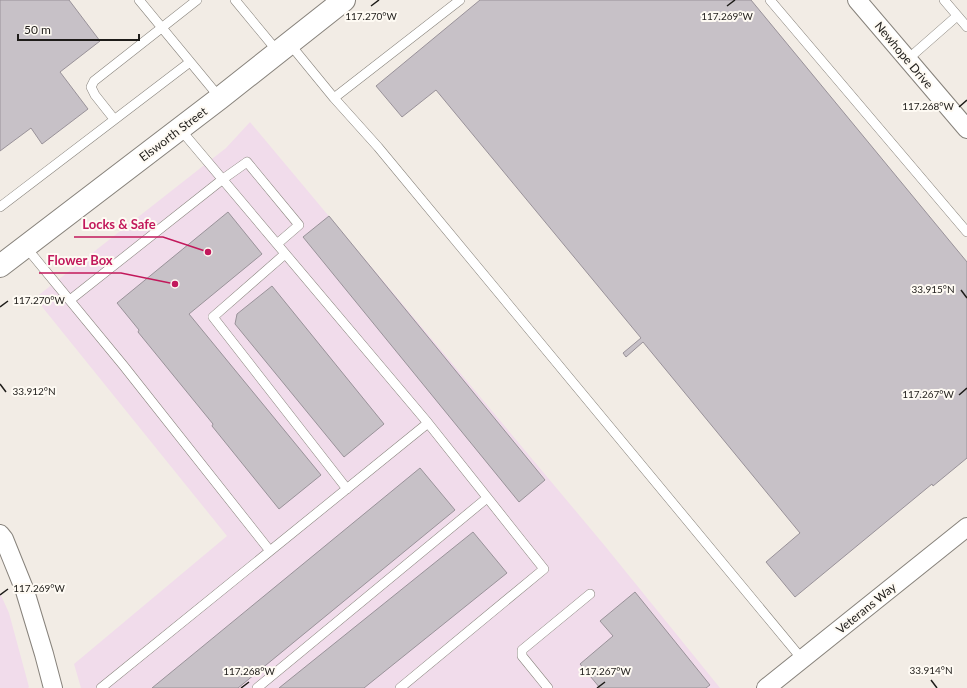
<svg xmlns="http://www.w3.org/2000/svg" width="967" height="688" font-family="Lato,sans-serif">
<rect width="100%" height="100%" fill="#f2ece5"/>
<path fill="#f1dceb" d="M250,122l355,424 115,142h-639l-7,-24 153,-128 -192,-238 191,-150z
M0,593l9,20 20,74 -1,1h-28z"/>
<path fill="#c7c1c7" stroke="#999299" d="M0,0h69l31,41 -40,31 28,37 -46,35 -11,-16 -31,23z
M480,0h271l216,262v196l-34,28 -1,-2 -137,113 -29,-35 34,-29 -157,-191 -17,15 -3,-4 18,-15 -205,-248 -34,27 -26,-31z
M228,212l34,42 -73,60 132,161 -42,34 -67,-83 1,-2 -75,-92 1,-2 -22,-27z
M329,216l216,264 -26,22 -216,-265z
M272,286l112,138 -40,33 -109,-133 2,-10z
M420,468l35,42 -217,178h-86z
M473,532l34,41 -143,115h-85z
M635,592l75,93 -4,3h-106l-20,-24 33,-28 -13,-15z"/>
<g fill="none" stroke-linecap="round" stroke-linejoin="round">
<g stroke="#87827b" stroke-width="10">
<path id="service" d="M139,0l81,98
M235,0l43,52
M770,0l197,232
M944,0l23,27
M289,43l45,55 126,-98
M908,59l49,-43
M334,98l44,49 424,512
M114,119l-19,-24 -4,-8 3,-6 103,-81
M0,207l190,-145
M25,246l98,119 147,186 158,-128 -248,-294
M285,254l-72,63 134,172
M70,300l153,-121 24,-17 52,63 -22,19
M101,688l169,-137
M257,688l230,-190
M400,688l144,-119 -116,-146
M548,688l-26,-32v-6l68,-56"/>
</g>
<g stroke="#87827b" stroke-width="20">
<path id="minor" d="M857,0l110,129
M0,534l4,5 21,52 19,63 9,34
M766,688l201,-161"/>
</g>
<g stroke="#87827b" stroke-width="24">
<path id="tertiary" d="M0,266l220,-168 124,-98"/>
</g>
<use href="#service" stroke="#fff" stroke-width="9"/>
<use href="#minor" stroke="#fff" stroke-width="18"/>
<use href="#tertiary" stroke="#fff" stroke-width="22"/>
</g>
<path fill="none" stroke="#1e1c19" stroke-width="1.5" d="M371,6l8,-6M727,6l8,-6M959,107l8,-7M961,290l6,8M0,307l8,-6M0,384l6,8M959,395l8,-7M0,595l8,-6M931,680l6,8M241,688l8,-6M597,688l8,-6"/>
<g text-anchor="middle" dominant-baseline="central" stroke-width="4" stroke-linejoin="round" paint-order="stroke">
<g font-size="12" fill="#1e1c19" stroke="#fefaf3">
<text transform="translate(904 55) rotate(50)">Newhope Drive</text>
<text transform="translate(173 134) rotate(-37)">Elsworth Street</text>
<text transform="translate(866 608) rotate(-39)">Veterans Way</text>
</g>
</g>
<g font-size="10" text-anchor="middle" fill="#1e1c19" stroke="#fefaf3" stroke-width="4" stroke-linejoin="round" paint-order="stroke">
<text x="371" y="20">117.270°W</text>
<text x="727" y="20">117.269°W</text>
<text x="928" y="110">117.268°W</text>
<text x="933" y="293">33.915°N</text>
<text x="39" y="304">117.270°W</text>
<text x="34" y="395">33.912°N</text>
<text x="928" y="398">117.267°W</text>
<text x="39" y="592">117.269°W</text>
<text x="931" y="674">33.914°N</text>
<text x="249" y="675">117.268°W</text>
<text x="605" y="675">117.267°W</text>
</g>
<path fill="none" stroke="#c2185b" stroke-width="1.5" d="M208 252L163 237H74M175 284L121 273H39"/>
<g fill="#c2185b" stroke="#fefaf3" stroke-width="1.5">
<circle cx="208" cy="252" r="4"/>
<circle cx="175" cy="284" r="4"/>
</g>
<g font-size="13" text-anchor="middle" font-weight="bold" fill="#c2185b" stroke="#fefaf3" stroke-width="4" stroke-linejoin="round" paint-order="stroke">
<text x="119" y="229">Locks &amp; Safe</text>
<text x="80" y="265">Flower Box</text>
</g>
<path d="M18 34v6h121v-6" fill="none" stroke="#1e1c19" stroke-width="2"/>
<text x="24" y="34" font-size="12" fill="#1e1c19" stroke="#fefaf3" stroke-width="3" paint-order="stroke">50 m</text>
</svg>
